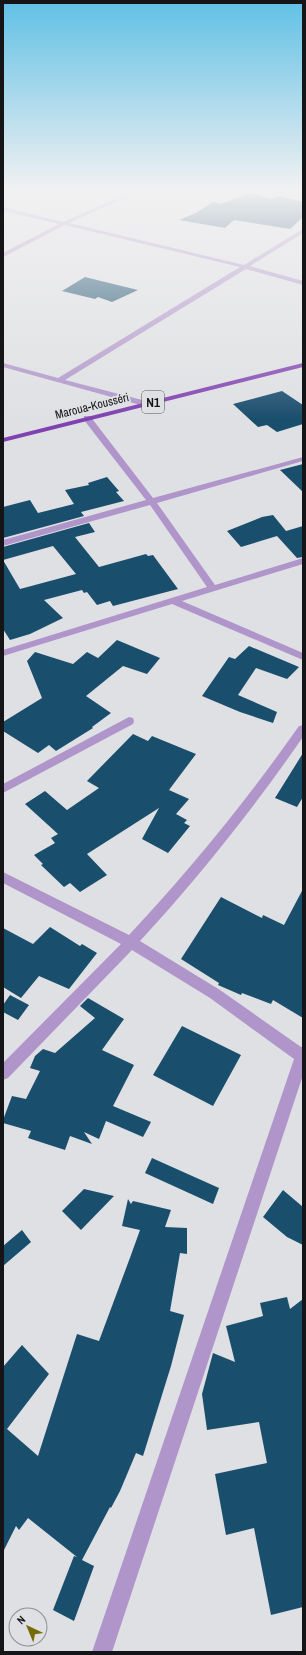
<svg xmlns="http://www.w3.org/2000/svg" width="306" height="1655" font-family="'Archivo Narrow',sans-serif">
<rect width="100%" height="100%" fill="#dfe0e3"/>
<path fill="#1a4e6d" fill-rule="evenodd" d="M250,193l23,6 6,-3 24,6v15l-13,12 -56,-9 -9,8 -46,-8 17,-7 17,-11 8,2z
M85,277l16,4 37,9 -26,12 -14,-5 -3,2 -33,-8z
M282,391l21,14v19l-26,8 -10,-7 -9,2 -25,-23z
M303,464v28l-23,-22z
M107,477l12,14 -3,1 8,9 -43,11 3,4 -81,22v-31l27,-7 8,13 36,-9 -9,-14 24,-5 -1,-2z
M273,515l13,16 17,-5v31l-6,1 -20,-22 -36,11 -14,-16 35,-14z
M89,523l6,9 -20,5 24,30 47,-13 2,2 5,-1 25,34 -65,17 -3,-5 -13,4 -10,-13 -3,1 -2,-3 -38,10 19,18 -33,16 -20,6 -7,-11v-82zM53,546l23,28 -56,15 -17,-29z
M117,640l43,18 -13,16 -24,-8 -37,30 25,17 -19,14 1,1 -37,23 -7,-6 -11,8 -35,-22v-9l39,-24 -15,-37 8,-9 38,12 14,-12 11,6z
M249,646l50,21 -12,12 -31,-11 -18,27 39,17 -4,11 -33,-11 -38,-16 27,-39 6,2z
M133,734l15,7 4,-5 44,18 -27,36 20,9 -13,15 11,6 -3,3 6,3 -22,27 -26,-14 17,-31 -72,46 20,21 -27,17 -10,-9 -6,4 -23,-22 2,-1 -9,-9 21,-12 -4,-5 7,-4 -33,-30 20,-13 22,19 32,-22 -12,-7z
M303,753v44l-6,10 -22,-9z
M303,889v129l-30,-18 -2,4 -29,-11 -1,2 -23,-10 1,-2 -38,-24 40,-62 41,21 1,-3 21,10z
M50,927l30,19 2,-2 15,9 -28,36 -30,-13 -18,22 -18,-11v-59l30,16z
M10,995l19,10 -11,15 -15,-8v-7z
M88,998l36,21 -22,31 32,15 -21,41 38,16 -8,15 -37,-16 -7,18 -15,-7 8,12 -22,-8 -5,14 -37,-12 3,-7 -28,-8v-3l9,-24 14,3 14,-28 -10,-3 5,-12 8,-7 12,4 40,-35 -15,-12z
M182,1026l59,29 -28,51 -60,-31z
M152,1158l67,30 -6,16 -68,-31z
M84,1189l30,7 -33,34 -19,-19z
M283,1190l20,17v38l-16,-8 -24,-20z
M128,1199l3,5 2,-3 38,9 -6,17 22,1v26l-7,-1 -10,58 14,4 -13,51 -28,90 -7,-3 -16,38 -9,17 -1,-1 -28,53 12,6 -20,55 -21,-11 21,-54 3,1 -49,-39 -9,12 -3,-4 -13,26v-185l19,-22 27,29 -42,55 31,27 39,-122 22,7 32,-86 9,-25 -18,-4z
M22,1230l9,12 -28,24v-20z
M287,1297l3,12 13,-10v308l-32,8 -17,-87 -28,7 -11,-61 52,-11 -8,-41 -52,8 -5,-36 11,-41 22,9 -9,-36 37,-10 -3,-13z"/>
<g fill="none" stroke-linecap="round" stroke-linejoin="round">
<path fill="#b095cb" fill-rule="evenodd" d="M138,189h6l-75,34 175,42 59,-36v4l-53,33 53,15v4l-57,-16 -181,111 85,22v4h-6l-141,-39v-4l55,15 182,-111 -175,-42 -62,32v-4l56,-29 -56,-13v-4l60,15z
M84,416h6l63,82 150,-41v4l-146,42 58,82 88,-27v6l-121,37 121,52v7l-131,-56 -169,52v-6l204,-63 -57,-82 -147,41v-6l143,-40 -62,-80z
M129,717l4,1 1,3 -1,3 -130,69v-9z
M303,725v12c-50,72 -104,140 -163,204l80,49 81,57 2,-1v29l-191,577h-20l202,-593 -84,-61 -78,-48 -124,128 -5,2v-17l118,-119 -118,-61v-11l126,63c62,-66 118,-135 170,-209z"/>
<path fill="#8042b0" fill-rule="evenodd" d="M303,363v4l-300,75v-4z"/>
</g>
<linearGradient id="sky" x2="0" y2="1"><stop stop-color="#60c0e5"/><stop offset="0.45" stop-color="#f1f1f2"/><stop offset="1" stop-color="#f1f1f2" stop-opacity="0"/></linearGradient>
<rect width="306" height="420" fill="url(#sky)"/>
<g text-anchor="middle" dominant-baseline="central" stroke-width="4" stroke-linejoin="round" paint-order="stroke">
<g font-size="12" fill="#151517" stroke="#dfe0e3">
<text transform="translate(92 406) rotate(-14)">Maroua-Kousséri</text>
</g>
<rect fill="#dfe0e3" stroke="#525254" stroke-width="1" x="142" y="391" width="22" height="22" rx="3"/>
<g font-size="13" font-weight="bold" fill="#151517">
<text x="153" y="402">N1</text>
</g>
</g>
<rect width="306" height="1655" fill="none" stroke="#151517" stroke-width="8"/>
<g transform="translate(28 1627) rotate(316)"><circle r="19" fill="#dfe0e3" stroke="#8e8f91"/>
<path d="M0-3L7 15L0 10L-7 15Z" fill="#776b03"/>
<text y="-6" font-size="11" font-weight="bold" text-anchor="middle" fill="#151517">N</text>
</g>
</svg>
